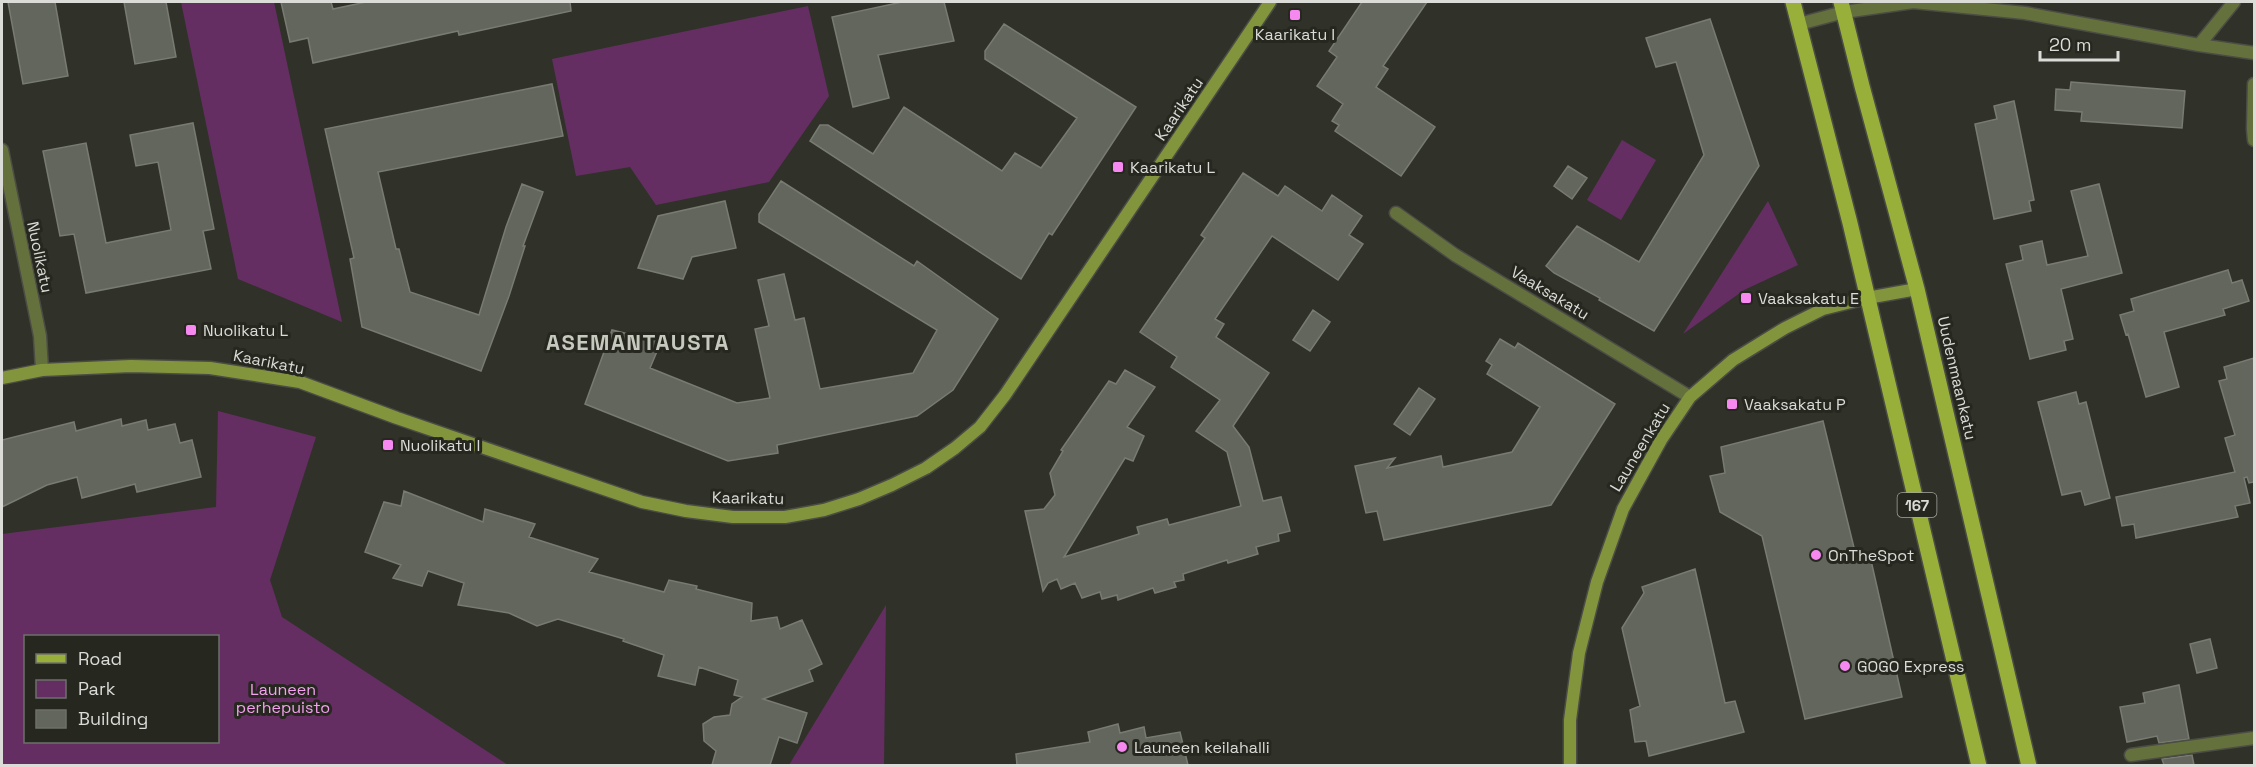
<svg xmlns="http://www.w3.org/2000/svg" width="2256" height="767" font-family="'Space Grotesk',sans-serif">
<rect width="100%" height="100%" fill="#303229"/>
<path fill="#652e63" fill-rule="evenodd" d="M181,2h93l68,320 -104,-43z
M808,6l21,90 -60,86 -113,23 -26,-38 -54,9 -24,-117z
M1622,140l34,20 -35,60 -34,-20z
M1768,201l30,64 -54,25 -61,44z
M218,411l98,26 -46,143 12,37 226,148h-506v-231l214,-27zM218,636v106h-192v-106z
M886,605l-2,160h-95z"/>
<path fill="#63665c" stroke="#787b71" stroke-width="1.5" d="M8,2h47l13,74 -45,8z
M124,2h42l10,55 -41,7z
M281,2h50l2,7 33,-7h204l1,9 -112,24 -1,-4 -145,32 -5,-25 -18,4z
M902,2h42l10,39 -76,14 11,43 -36,9 -21,-90z
M1362,2h65l-44,64 5,3 -12,18 59,40 -34,49 -66,-45 4,-6 -7,-4 11,-17 -26,-18 20,-29 -8,-6z
M1710,19l49,147 -105,165 -55,-31 1,-2 -46,-25 -8,-7 31,-40 62,36 65,-107 -28,-93 -20,5 -10,-29z
M1004,24l132,83 -84,128 -3,-2 -28,46 -211,-138 10,-16h8l45,29 31,-47 98,64 13,-18 26,15 36,-50 -92,-59v-8z
M2071,82l114,9 -3,37 -101,-7 1,-9 -27,-2 1,-21 14,1z
M552,84l11,52 -185,36 18,77h3l11,43 69,23 27,-88 16,-43 21,8 -20,54h2l-16,50 -28,75 -119,-44 -12,-68 4,-1 -29,-129z
M2014,101l20,99 -5,1 2,10 -37,8 -19,-95 22,-5 -3,-13z
M193,123l21,106 -11,2 8,38 -125,24 -12,-59 -14,2 -17,-85 43,-8 20,100 65,-13 -13,-68 -22,4 -6,-31z
M1568,166l19,12 -15,21 -18,-13z
M1243,173l35,23 7,-10 37,25 10,-16 30,21 -13,19 14,9 -25,36 -66,-44 -57,83 9,5 -8,13 53,36 -36,53 16,21 14,54 18,-4 9,34 -12,3 1,7 -23,6 2,7 -30,9 -1,-3 -44,14 1,6 -10,2 2,5 -21,6 -2,-5 -35,12 -1,-5 -15,4 -2,-7 -18,6 -7,-15 -14,6 -4,-10 -9,4 -5,8 -18,-80 19,-2 11,-14 -5,-22 13,-22 -2,-1 48,-69 7,3 9,-14 30,17 -28,40 17,9 -11,25 -8,-3 -61,99 75,-23 -2,-7 30,-8 2,6 72,-19 -14,-54 -31,-21 24,-31 -49,-33 6,-10 -37,-25 65,-94 -4,-3z
M781,181l133,85 3,-5 81,58 -45,71 -36,26 -140,29 1,8 -50,8 -143,-57 27,-74 49,12 -11,26 87,35 33,-5 -15,-69 14,-3 -11,-46 26,-6 11,46 9,-2 16,71 93,-16 24,-43 -178,-108v-8z
M2099,184l23,89 -61,16 12,50 -9,2 2,9 -36,9 -24,-95 17,-4 -3,-14 22,-5 5,24 41,-9 -17,-65z
M725,201l11,47 -44,9 -9,22 -45,-11 20,-52z
M2228,270l4,13 10,-3 7,21 -26,8 2,6 -61,17 15,55 -33,10 -18,-63 -2,1 -6,-20 14,-4 -3,-12z
M1313,310l17,12 -20,29 -17,-11z
M1500,339l15,9 3,-5 97,61 -64,101 -167,35 -7,-29 -11,2 -11,-47 40,-8 -8,10 54,-12 2,11 69,-15 28,-45 -53,-33 5,-9 -6,-4z
M2254,358v124l-5,1 -2,-6 -3,1 6,25 -15,3 3,11 -102,21 -2,-14 -12,2 -6,-29 119,-25 -10,-34 10,-3 -16,-54 8,-2 -3,-12z
M1419,388l16,11 -25,36 -16,-11z
M2076,392l3,12 7,-2 24,96 -25,7 -4,-14 -19,4 -24,-93z
M121,419l1,7 24,-6 2,10 27,-6 5,19 12,-3 9,37 -64,15 -2,-8 -53,14 -5,-21 -30,8 -45,22v-67l72,-18 2,9z
M1823,421l34,139 13,-4 32,141 -97,22 -43,-183 -42,-24 -10,-36 15,-3 -4,-26z
M404,491l79,31 2,-13 50,15 -6,13 69,22 -9,13 75,20 5,-12 28,6 -1,3 56,14 -1,18 26,-4 3,12 22,-9 20,44 -13,6 4,11 -50,18 44,14 -10,30 -18,-6 -9,28h-58l4,-14 -12,-10 -1,-17 11,-7 16,-2 2,-11 10,-7 -8,-2 4,-15 -39,-13 -4,18 -37,-9 6,-21 -41,-14 1,-2 -66,-20 -21,7 -28,-13 -51,-8 6,-22 -36,-12 -6,15 -29,-8 8,-13 -36,-13 19,-50 17,4z
M1695,569l30,134 10,-2 9,31 -95,24 -3,-15 -11,1 -5,-32 10,-4 -18,-78 22,-35 -2,-6z
M2210,639l7,29 -20,5 -7,-29z
M2179,685l10,54 -30,4 -2,-7 -30,6 -7,-35 25,-4 -2,-10z
M1118,724l2,9 24,-6 2,11 34,-6 8,33h-171l-1,-11 74,-12 -2,-10z
M2192,755l2,10h-30l-2,-6z"/>
<g fill="none" stroke-linecap="round" stroke-linejoin="round">
<g stroke="#4b4d45" stroke-width="15">
<path id="street" d="M1799,24l45,-12 69,-10 112,11 174,32 55,8
M2199,45l35,-43
M2254,84l-1,45 1,11
M2,150l38,186 2,34
M1396,213l59,42 235,142
M2131,755l123,-17"/>
</g>
<g stroke="#4b4d45" stroke-width="15">
<path id="secondary" d="M2,378l40,-8 89,-4 79,2 90,14 97,36 245,84 44,9 47,6h52l39,-7 35,-11 33,-14 34,-17 29,-20 25,-21 25,-32 265,-393
M1570,766v-46l9,-67 18,-71 26,-73 38,-69 29,-43 43,-37 52,-32 38,-19 44,-11 50,-9"/>
</g>
<g stroke="#4b4d45" stroke-width="18">
<path id="primary" d="M1793,2l57,221 129,543
M1841,2l21,84 55,203 112,477"/>
</g>
<use href="#street" stroke="#65713d" stroke-width="12"/>
<use href="#secondary" stroke="#82953d" stroke-width="12"/>
<use href="#primary" stroke="#98b03a" stroke-width="15"/>
</g>
<g fill="#f589ef" stroke="#262820" stroke-width="2">
<rect x="1289" y="9" width="12" height="12" rx="3"/>
<rect x="1112" y="161" width="12" height="12" rx="3"/>
<rect x="1740" y="292" width="12" height="12" rx="3"/>
<rect x="185" y="324" width="12" height="12" rx="3"/>
<rect x="1726" y="398" width="12" height="12" rx="3"/>
<rect x="382" y="439" width="12" height="12" rx="3"/>
<circle cx="1816" cy="555" r="6"/>
<circle cx="1845" cy="666" r="6"/>
<circle cx="1122" cy="747" r="6"/>
</g>
<g text-anchor="middle" dominant-baseline="central" stroke-width="6" stroke-linejoin="round" paint-order="stroke">
<rect fill="#262820" stroke="#a5a6a0" stroke-width="1.5" x="1897.5" y="493" width="39" height="24" rx="4.5"/>
<g font-size="15" font-weight="bold" fill="#dbdcd7">
<text x="1917" y="505">167</text>
</g>
<g font-size="16" fill="#dbdcd7" stroke="#262820" text-anchor="start">
<text x="1295" y="34" text-anchor="middle">Kaarikatu I</text>
<text x="1130" y="167">Kaarikatu L</text>
<text x="1758" y="298">Vaaksakatu E</text>
<text x="203" y="330">Nuolikatu L</text>
<text x="1744" y="404">Vaaksakatu P</text>
<text x="400" y="445">Nuolikatu I</text>
<text x="1828" y="555">OnTheSpot</text>
<text x="1857" y="666">GOGO Express</text>
<text x="1134" y="747">Launeen keilahalli</text>
</g>
<g font-size="16" fill="#dbdcd7" stroke="#262820">
<text transform="translate(1179 109) rotate(-56)">Kaarikatu</text>
<text transform="translate(40 257) rotate(78)">Nuolikatu</text>
<text transform="translate(1550 293) rotate(31)">Vaaksakatu</text>
<text transform="translate(269 362) rotate(11)">Kaarikatu</text>
<text transform="translate(1957 378) rotate(77)">Uudenmaankatu</text>
<text transform="translate(1640 447) rotate(-59)">Launeenkatu</text>
<text transform="translate(748 498) rotate(1)">Kaarikatu</text>
</g>
<g font-size="16" fill="#f4a1ef" stroke="#262820">
<text x="283" y="689">Launeen<tspan x="283" dy="18">perhepuisto</tspan></text>
</g>
<g font-size="22" font-weight="bold" letter-spacing="1.5" fill="#c6c9be" stroke="#262820">
<text x="638" y="342">ASEMANTAUSTA</text>
</g>
</g>
<rect width="2256" height="767" fill="none" stroke="#dbdcd7" stroke-width="6"/>
<rect x="24" y="635" width="195" height="108" fill="#262820" stroke="#6e7069" stroke-width="1.5"/>
<rect x="36" y="654" width="30" height="9" fill="#98b03a" stroke="#6e7069" stroke-width="1.5"/>
<text x="78" y="665" font-size="18" fill="#dbdcd7">Road</text>
<rect x="36" y="680" width="30" height="18" fill="#652e63" stroke="#6e7069" stroke-width="1.5"/>
<text x="78" y="695" font-size="18" fill="#dbdcd7">Park</text>
<rect x="36" y="710" width="30" height="18" fill="#63665c" stroke="#6e7069" stroke-width="1.5"/>
<text x="78" y="725" font-size="18" fill="#dbdcd7">Building</text>
<path d="M2040 51v9h78v-9" fill="none" stroke="#dbdcd7" stroke-width="3"/>
<text x="2049" y="51" font-size="18" fill="#dbdcd7" stroke="#262820" stroke-width="4.5" paint-order="stroke">20 m</text>
</svg>
